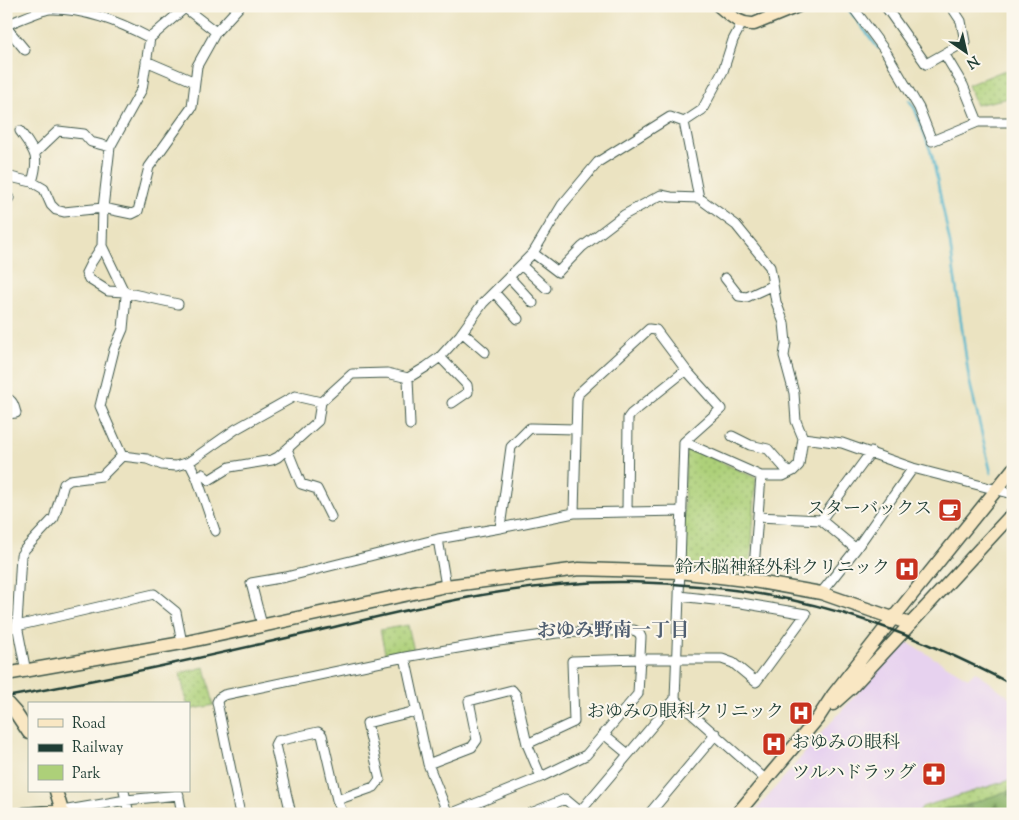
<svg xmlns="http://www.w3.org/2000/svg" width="1019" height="820" font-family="'Sorts Mill Goudy','Noto Serif JP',serif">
<defs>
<pattern id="green-dots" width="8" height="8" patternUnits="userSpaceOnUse" patternTransform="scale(1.25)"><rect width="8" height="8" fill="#add079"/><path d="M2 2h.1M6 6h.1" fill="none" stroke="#8caa64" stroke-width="1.8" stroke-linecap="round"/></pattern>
<pattern id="forest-firs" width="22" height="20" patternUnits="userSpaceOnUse" patternTransform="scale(1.25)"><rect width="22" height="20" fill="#8ab269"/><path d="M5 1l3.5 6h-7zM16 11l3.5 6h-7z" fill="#709257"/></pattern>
</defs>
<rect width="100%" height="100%" fill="#fbf7ec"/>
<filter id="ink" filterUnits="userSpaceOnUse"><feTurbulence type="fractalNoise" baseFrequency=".02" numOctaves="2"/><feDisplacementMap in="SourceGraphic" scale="10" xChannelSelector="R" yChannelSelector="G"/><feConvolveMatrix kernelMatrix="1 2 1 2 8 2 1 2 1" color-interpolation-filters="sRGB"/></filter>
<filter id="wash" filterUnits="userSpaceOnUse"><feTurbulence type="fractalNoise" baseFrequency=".0096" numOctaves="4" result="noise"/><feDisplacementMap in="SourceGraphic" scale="20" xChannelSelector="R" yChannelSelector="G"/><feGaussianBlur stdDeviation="1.12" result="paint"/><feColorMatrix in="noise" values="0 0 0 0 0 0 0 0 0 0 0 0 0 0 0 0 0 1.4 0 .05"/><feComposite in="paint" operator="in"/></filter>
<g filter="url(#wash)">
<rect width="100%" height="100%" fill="#ebe3c1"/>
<path fill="#e7d2ef" d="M905,641l63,37 7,-7 38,29v79l-91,27 -4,8h-165l71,-84z"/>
<path fill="url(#green-dots)" stroke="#668656" d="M1005,70l8,9v18l-37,8 -8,-20z
M686,446l70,32 -6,96 -68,-7z
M408,625l6,26 -28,6 -6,-27z
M205,667l9,38 -25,5v-6h-2l-7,-31z
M1013,779v35h-95l4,-7z"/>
<path fill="url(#forest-firs)" stroke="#54784e" d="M1013,789v25h-75l5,-5 21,-3z"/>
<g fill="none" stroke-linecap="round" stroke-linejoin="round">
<path stroke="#4db4cb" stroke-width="2.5" d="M846,6l32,42
M909,100l6,9 17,46 18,88 19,136 22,94"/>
</g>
</g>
<g filter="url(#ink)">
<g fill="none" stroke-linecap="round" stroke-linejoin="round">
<g stroke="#3e5649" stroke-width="11">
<path id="street" d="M852,6l34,46 33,56 13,33 46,-19h35
M885,6l41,58 39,-22 -4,-21 -10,-15
M185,8l31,24
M6,25c11,-4 34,-15 44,-16 35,-1 70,13 100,29
M6,27l19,23
M945,55l18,30 15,37
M146,61l49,21
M684,122l18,-12 21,-39 10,-31 9,-17
M20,131c15,21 20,25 12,51
M35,153l23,-22 26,3 7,8 19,5
M6,176l26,6 12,7 7,16 5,5 8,2 39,-4 29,6 6,-3 11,-44 43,-60 5,-41 19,-34 24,-26
M6,196l3,2 -3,3
M102,246l-11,17 -5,10 3,6 19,12 16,1 54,12
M521,265l25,23
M509,277l24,26
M725,278l14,18 8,1 26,-12
M494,292l24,27
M462,332l23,20
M440,357l27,28 1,7 -16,11
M408,378l2,47
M6,398c7,2 8,8 10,15l-10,1
M732,436l18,9 18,4 21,24
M803,438l39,5 71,25 100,26
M684,442l77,34h22l10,-5 6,-6 4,-27 -7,-17 -2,-28 -10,-37 2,-13 -2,-20 -8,-21 -6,-35 -34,-42 -37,-27 -28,-1 -10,-2 -37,20 -42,32 -24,25 -25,-19 29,-48 36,-43 72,-45 14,5 15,76
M287,449l14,35 16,5 14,28
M122,456l25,3 15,6 14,1 13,-4 47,-33 59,-33 26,6 31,-28 35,-1 21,5 18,-11 14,-10 20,-22 23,-32 50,-50
M189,462l8,16 18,53
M197,478l5,-4 7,6 21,-13 42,-7 6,-3 40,-36 3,-19
M627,512l1,-94 3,-4 55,-44
M574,513l3,-114 2,-6 70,-64 7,1 30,40 35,39 -37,33 -5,154
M758,517l63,3 35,29
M821,520l50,-68
M500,528l11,-81 19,-19 46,1
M438,539l8,47
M753,581l8,-105
M821,593l35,-44 57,-81
M262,625l-11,-42 35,-6 152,-38 62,-11 74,-15 108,-2
M6,627l2,1 146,-34 22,18 6,31
M405,657l23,107 20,50
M26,672l-9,-47 4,-70 4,-6 29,-31 10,-34 6,-4 32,-4 20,-20 -22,-50 14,-56 9,-21 3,-33 -24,-50 1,-38 7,-61 32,-58 8,-51 37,-32
M675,699l90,80
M605,735l23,19
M527,744l47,-22 -2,-61 68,-2h82l11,4 23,19 50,-68 -65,-11 -62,-7 -4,103 -97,115
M428,764l44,-17 5,-7 -8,-39 43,-11 4,5 11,49 14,33
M124,791l5,23
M178,792l4,22
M62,811l64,-11 53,-5
M240,814l-23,-112 2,-4 5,-3 181,-38 94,-16 58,-8 77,-3 5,3 2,4 -3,57 -52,61 -45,22 -91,37
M291,814l-16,-69 2,-4 41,-9 4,3 15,65
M343,814l-6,-14 37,-13 6,-8 -13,-56 49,-12
M529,814l36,-15 18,15
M649,814l67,-80"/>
</g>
<g stroke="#3e5649" stroke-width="15">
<path id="secondary" d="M719,6c11,9 20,19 35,18l44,-18
M6,674l176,-31 264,-57 133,-17 100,3 74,9 68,12 89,31
M6,702l9,10 14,21
M833,704l19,-17 161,-174
M56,791l7,23
M24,814l38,-3
M737,814l81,-96 15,-23 61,-78 119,-148"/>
</g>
<use href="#street" stroke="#fff" stroke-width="9"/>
<use href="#secondary" stroke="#f9e7c3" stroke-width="12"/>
<path stroke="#1f3d34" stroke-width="2.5" d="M6,697c104,-19 208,-42 311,-66 102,-24 207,-51 313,-49 80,2 164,13 240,40 49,17 97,39 143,63"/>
</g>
</g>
<defs>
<g id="cafe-square" transform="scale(1.25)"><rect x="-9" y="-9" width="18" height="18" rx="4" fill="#c8321e" stroke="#fbf7ec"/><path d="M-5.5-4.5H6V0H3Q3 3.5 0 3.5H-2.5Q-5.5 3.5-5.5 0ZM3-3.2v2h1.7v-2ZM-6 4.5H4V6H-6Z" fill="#fff"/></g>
<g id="hospital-square" transform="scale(1.25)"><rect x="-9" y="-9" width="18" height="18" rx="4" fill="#c8321e" stroke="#fbf7ec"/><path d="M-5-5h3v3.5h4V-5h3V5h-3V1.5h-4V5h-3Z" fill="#fff"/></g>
<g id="pharmacy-square" transform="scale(1.25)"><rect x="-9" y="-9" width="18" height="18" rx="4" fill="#c8321e" stroke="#fbf7ec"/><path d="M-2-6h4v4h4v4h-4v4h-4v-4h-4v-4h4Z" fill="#fff"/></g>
</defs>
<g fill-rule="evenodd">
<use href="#cafe-square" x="950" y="510"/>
<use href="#hospital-square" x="907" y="569"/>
<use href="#hospital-square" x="801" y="713"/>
<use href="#hospital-square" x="774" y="744"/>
<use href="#pharmacy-square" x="934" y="774"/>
</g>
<g text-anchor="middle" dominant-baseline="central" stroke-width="4" stroke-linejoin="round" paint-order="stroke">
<g font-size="18" fill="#1f3d34" stroke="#fbf7ec" text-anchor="end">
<text x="932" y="510">スターバックス</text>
<text x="890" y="569">鈴木脳神経外科クリニック</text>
<text x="784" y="713">おゆみの眼科クリニック</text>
<text x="792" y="744" text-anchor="start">おゆみの眼科</text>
<text x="916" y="774">ツルハドラッグ</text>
</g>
<g font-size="19" font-weight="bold" fill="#505f71" stroke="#fbf7ec">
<text x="613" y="631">おゆみ野南一丁目</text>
</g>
</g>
<rect width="1019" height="820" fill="none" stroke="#fbf7ec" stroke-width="25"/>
<rect x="28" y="702" width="162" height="90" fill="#fbf7ec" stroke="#a3ada2"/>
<rect x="38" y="719" width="25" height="8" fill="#f9e7c3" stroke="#a3ada2"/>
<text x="72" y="728" font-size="15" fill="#1f3d34">Road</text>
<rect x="38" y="744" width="25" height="8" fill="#1f3d34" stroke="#a3ada2"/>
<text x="72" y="752" font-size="15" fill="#1f3d34">Railway</text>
<rect x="38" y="765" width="25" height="15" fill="#add079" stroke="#a3ada2"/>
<text x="72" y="778" font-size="15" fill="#1f3d34">Park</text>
<g transform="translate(966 52) rotate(146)" stroke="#fbf7ec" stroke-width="4" paint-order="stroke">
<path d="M0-4L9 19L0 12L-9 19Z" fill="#1f3d34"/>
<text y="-8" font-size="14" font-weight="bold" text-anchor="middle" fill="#1f3d34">N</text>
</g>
</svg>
